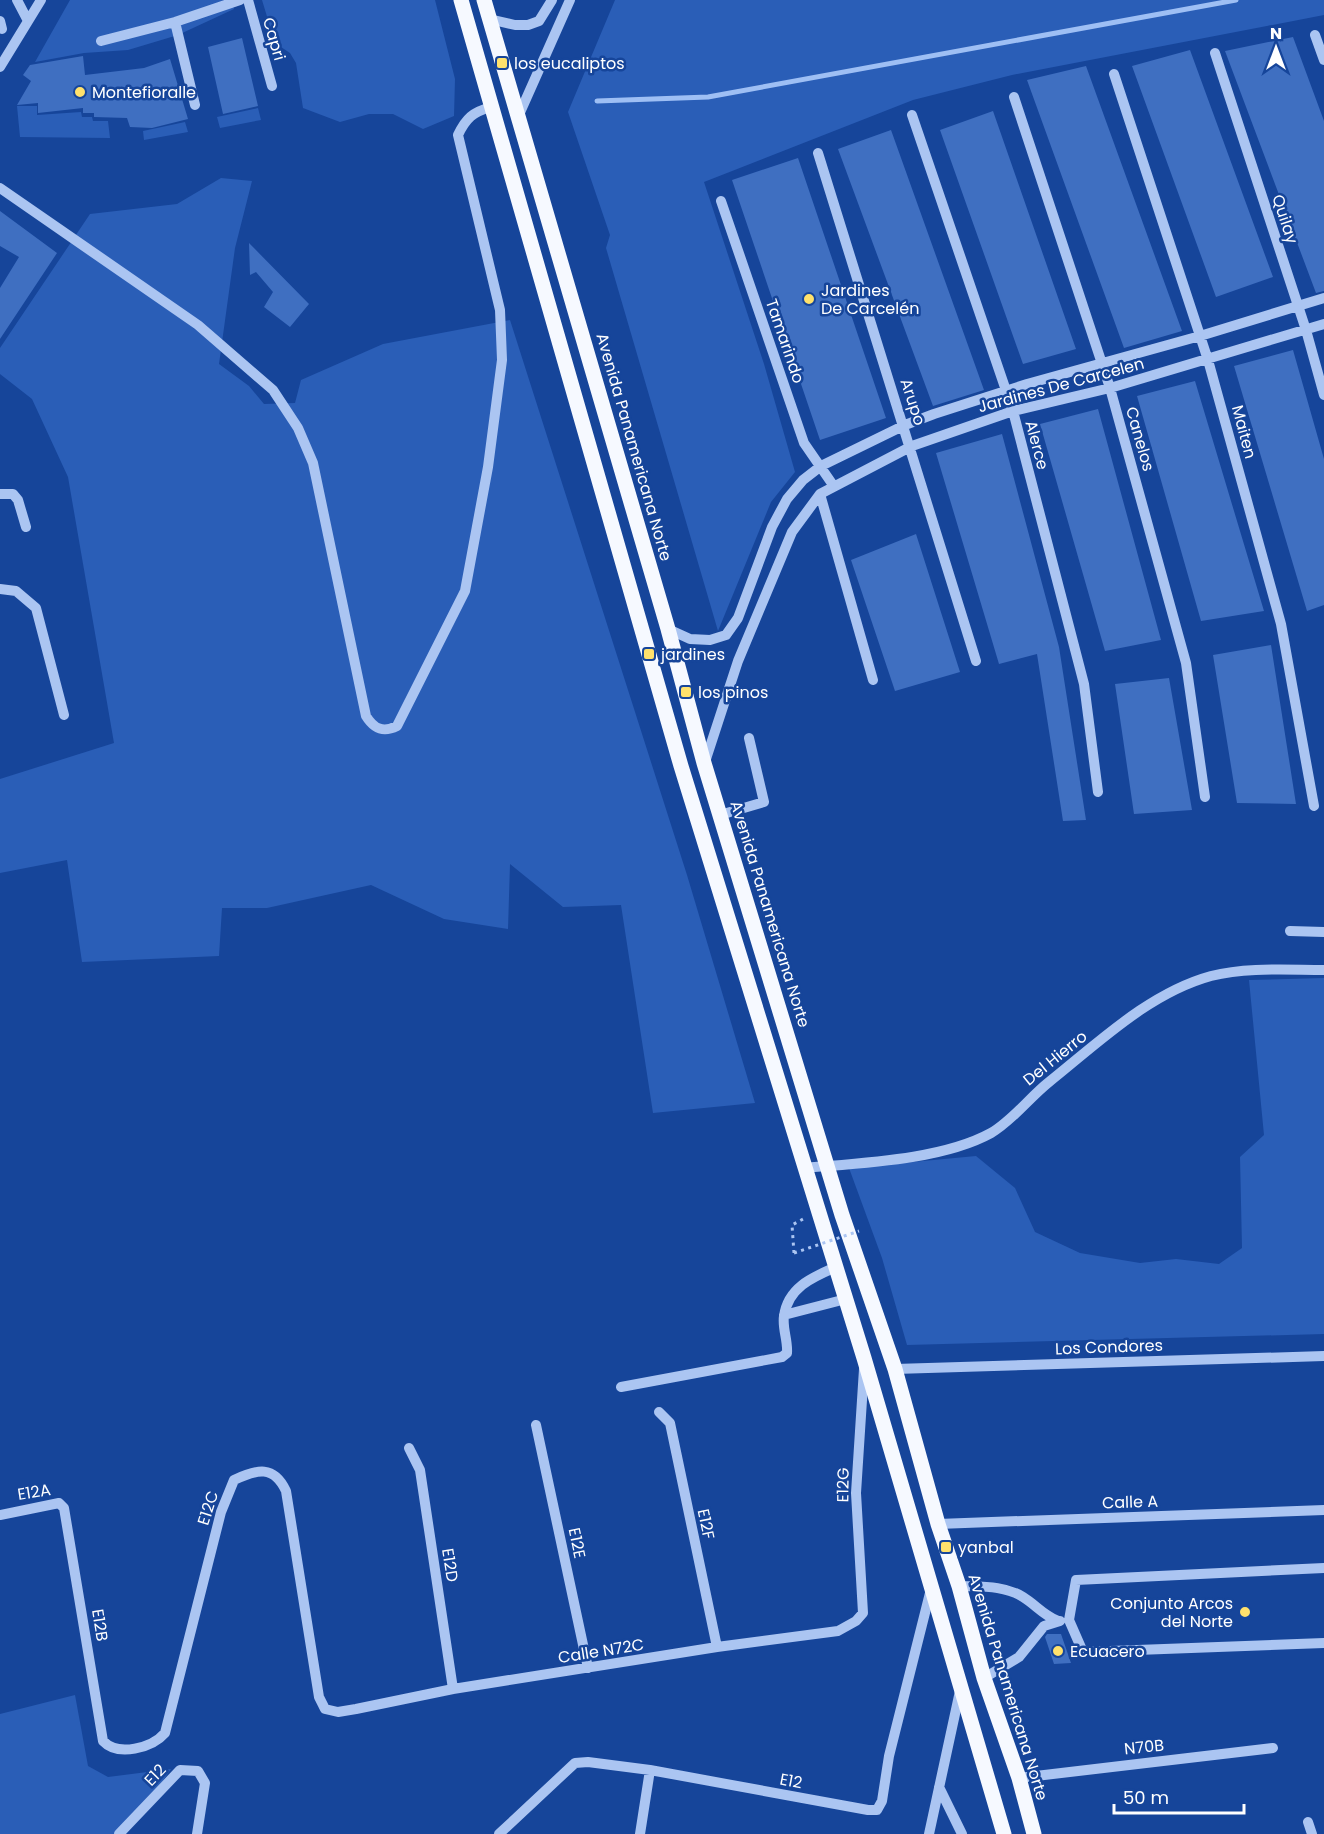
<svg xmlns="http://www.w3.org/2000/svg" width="1324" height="1834" font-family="Poppins,sans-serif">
<rect width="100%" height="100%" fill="#16459a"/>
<path fill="#2a5eb7" d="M70,0h161l3,9 -56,26 -50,15 -44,3 -49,9z
M262,0h173l20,79 -1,37 -31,13 -30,-15h-24l-29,8 -37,-14 -7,-45 -6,-10 -15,-10z
M615,0h709v15l-312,60 -99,25 -209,82 60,182 31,108 -24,30 -53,129 -112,-383 4,-13 -42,-123z
M17,106h20v9l44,-3 1,5h10l1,4h15l2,17 -90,-1z
M258,108l3,12 -41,8 -3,-11z
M185,122l3,10 -44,8 -1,-9z
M221,178l31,3 -17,67 -16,116 30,22 15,18 31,-1 6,-23 82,-36 127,-24 177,555 68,228 -102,10 -32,-208 -58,2 -53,-43 -2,65 -64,-10 -73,-34 -104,23h-45l-3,48 -137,6 -15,-102 -67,13v-94l114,-36 -46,-266 -36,-78 -32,-25v-26l90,-134 87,-10z
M1324,978v356l-417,11 -25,-87 -33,-90 127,-12 39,32 20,44 45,21 60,10 36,-4 43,5 23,-16 -2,-91 24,-22 -15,-155z
M75,1695l13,71 20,11 63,-8 -45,65h-126v-120z"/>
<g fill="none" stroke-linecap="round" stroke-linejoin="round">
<path stroke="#9ebff4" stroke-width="5" d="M597,101l111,-4 528,-97"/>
</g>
<path fill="#3f6fc1" d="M1293,37l31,84v170l-8,2 -91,-242z
M242,38l16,68 -35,8 -15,-67z
M1190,50l83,227 -57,20 -84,-231z
M83,56l2,19 59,-7 26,-9 18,60 -36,9 -22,-1 -3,-9 -33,-1v-4h-11v-5l-45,5v-10l-21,2 14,-24 -8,-6 7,-10z
M1086,66l96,265 -58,17 -97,-268z
M993,111l83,238 -53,15 -83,-234z
M891,130l93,260 -51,16 -95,-257z
M798,158l88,260 -66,22 -88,-260z
M0,211l57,42 -57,86v-51l19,-31 -19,-11z
M249,243l60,61 -19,23 -26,-20 9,-15 -17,-20 -6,3z
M1293,350l31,109v146l-17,6 -73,-245z
M1195,381l69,230 -63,10 -64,-225z
M1098,409l63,231 -56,11 -65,-227z
M1002,434l57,213 27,173 -23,1 -26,-167 -38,10 -63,-211z
M916,534l44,138 -65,19 -44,-131z
M1271,645l25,159 -59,-1 -24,-148z
M1169,678l23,132 -58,4 -19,-130z
M1047,1634h14l10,29 -17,1 -9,-27z"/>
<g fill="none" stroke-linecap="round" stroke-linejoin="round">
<path stroke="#abc5f2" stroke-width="3" stroke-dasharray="3 4.5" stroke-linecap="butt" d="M794,1253l-2,-28 13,-7"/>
<path stroke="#abc5f2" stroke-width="10" d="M17,0l11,21
M248,0l24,86
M489,19l26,6h13l11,-4 13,-21
M0,21l2,8
M175,22l20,83
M1315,35l9,25
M101,41l74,-19 65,-22
M1215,53l91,277 18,65
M0,67l41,-67
M1114,74l94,286 73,264 33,182
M1014,97l96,291 76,275 19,134
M912,115l101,296 71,273 14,108
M518,117l52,-117
M818,153l158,508
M0,188l198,137 75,65 25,38 15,35 53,253c8,13 17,17 31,10l68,-135 23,-124 14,-107 -2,-50 -42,-175c8,-17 15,-23 33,-28
M721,201l83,242 29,42
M0,494h13l5,6 8,27
M820,494l53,186
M0,589l16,2 20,17 28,107
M668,629l22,10 20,1 16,-5 12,-17 34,-91 15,-28 16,-19 18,-14 84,-41 29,-11 93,-30 173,-48 124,-38
M705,762l33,-101 54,-129 28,-38 92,-48 101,-35 97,-23 214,-64
M720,815l44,-13 -15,-64
M1290,931l34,1
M805,1168c56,-5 137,-8 186,-35 21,-12 39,-36 58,-51 49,-39 100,-89 162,-106 36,-9 76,-6 113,-6
M784,1315l62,-16
M895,1369l429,-13
M621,1387l161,-30 5,-4c1,-13 -5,-25 -3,-37 4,-29 29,-39 52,-49
M659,1412l11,11 47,224
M536,1425l52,243
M409,1448l11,22 33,219
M0,1515l59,-12 5,5 39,233c15,16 49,7 62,-8l56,-221 13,-32c23,-11 40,-15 52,11l33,206 6,12 13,3 18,-3 97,-20 264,-42 121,-16 18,-10 7,-8 -7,-120 8,-124
M938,1524l386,-14
M1324,1568l-248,12 -7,40 14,32 241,-9
M959,1586c21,1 45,-1 64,11 13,8 20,18 35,24
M984,1678l35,-21 25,-31 16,-5
M1019,1778l254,-30
M939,1787l23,47
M1308,1822l4,12
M119,1834l61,-64 18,1 7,12 -8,51
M499,1834l76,-71 13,-1 62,8 218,40h9l5,-9 7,-45 42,-167
M640,1834l10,-64
M929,1834l31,-143"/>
<path stroke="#f6f9ff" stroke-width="15" d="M461,0l220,766 183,592 140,476
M484,0l184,629 36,134 138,452 53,154 43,155 21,62 25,92 35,100 15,56"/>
<path stroke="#abc5f2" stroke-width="3" stroke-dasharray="3 4.5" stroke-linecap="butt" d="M794,1253l65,-22"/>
</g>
<g fill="#ffe16c" stroke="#16459a" stroke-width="2">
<rect x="496" y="57" width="12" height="12" rx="3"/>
<circle cx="80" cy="92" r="6"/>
<circle cx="809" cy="299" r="6"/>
<rect x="643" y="648" width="12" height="12" rx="3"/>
<rect x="680" y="686" width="12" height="12" rx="3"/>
<rect x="940" y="1541" width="12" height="12" rx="3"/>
<circle cx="1245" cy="1612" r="6"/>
<circle cx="1058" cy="1651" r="6"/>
</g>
<g text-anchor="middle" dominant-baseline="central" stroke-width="5" stroke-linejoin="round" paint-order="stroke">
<g font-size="16" fill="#fff" stroke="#16459a">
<text transform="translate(274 39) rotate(74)">Capri</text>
<text transform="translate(1285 219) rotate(72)">Quilay</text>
<text transform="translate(785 341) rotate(71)">Tamarindo</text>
<text transform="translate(1061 385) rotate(-15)">Jardines De Carcelen</text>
<text transform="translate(913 402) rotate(72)">Arupo</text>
<text transform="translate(1244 432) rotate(75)">Maiten</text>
<text transform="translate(1140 439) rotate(74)">Canelos</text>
<text transform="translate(1037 445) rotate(75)">Alerce</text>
<text transform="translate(634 447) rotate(74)">Avenida Panamericana Norte</text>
<text transform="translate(770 914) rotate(73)">Avenida Panamericana Norte</text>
<text transform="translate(1055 1058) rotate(-39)">Del Hierro</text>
<text transform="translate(1109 1347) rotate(-2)">Los Condores</text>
<text transform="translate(843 1485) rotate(-89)">E12G</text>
<text transform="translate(34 1492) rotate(-9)">E12A</text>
<text transform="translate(1130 1502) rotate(-2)">Calle A</text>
<text transform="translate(208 1508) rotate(-72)">E12C</text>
<text transform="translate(706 1524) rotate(78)">E12F</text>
<text transform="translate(577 1543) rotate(78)">E12E</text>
<text transform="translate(450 1565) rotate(81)">E12D</text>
<text transform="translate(100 1625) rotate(81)">E12B</text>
<text transform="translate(601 1651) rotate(-9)">Calle N72C</text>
<text transform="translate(1008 1687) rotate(73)">Avenida Panamericana Norte</text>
<text transform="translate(1144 1747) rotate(-6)">N70B</text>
<text transform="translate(155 1775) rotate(-46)">E12</text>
<text transform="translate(791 1781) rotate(11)">E12</text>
</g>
<g font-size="16" fill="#fff" stroke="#16459a" text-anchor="start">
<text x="514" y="63">los eucaliptos</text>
<text x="92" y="92">Montefioralle</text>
<text x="821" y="290">Jardines<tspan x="821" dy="18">De Carcelén</tspan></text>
<text x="661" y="654">jardines</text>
<text x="698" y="692">los pinos</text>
<text x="958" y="1547">yanbal</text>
<text x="1233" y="1603" text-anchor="end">Conjunto Arcos<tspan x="1233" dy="18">del Norte</tspan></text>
<text x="1070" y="1651">Ecuacero</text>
</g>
</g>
<g transform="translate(1276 48)" stroke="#16459a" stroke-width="4.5" paint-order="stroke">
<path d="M0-4.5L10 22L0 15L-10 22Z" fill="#ffffff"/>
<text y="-9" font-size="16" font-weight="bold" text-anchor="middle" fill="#ffffff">N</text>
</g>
<path d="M1114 1804v9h130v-9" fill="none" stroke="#ffffff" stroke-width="3"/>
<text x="1123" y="1804" font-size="18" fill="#ffffff" stroke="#16459a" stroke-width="4.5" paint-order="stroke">50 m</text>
</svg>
